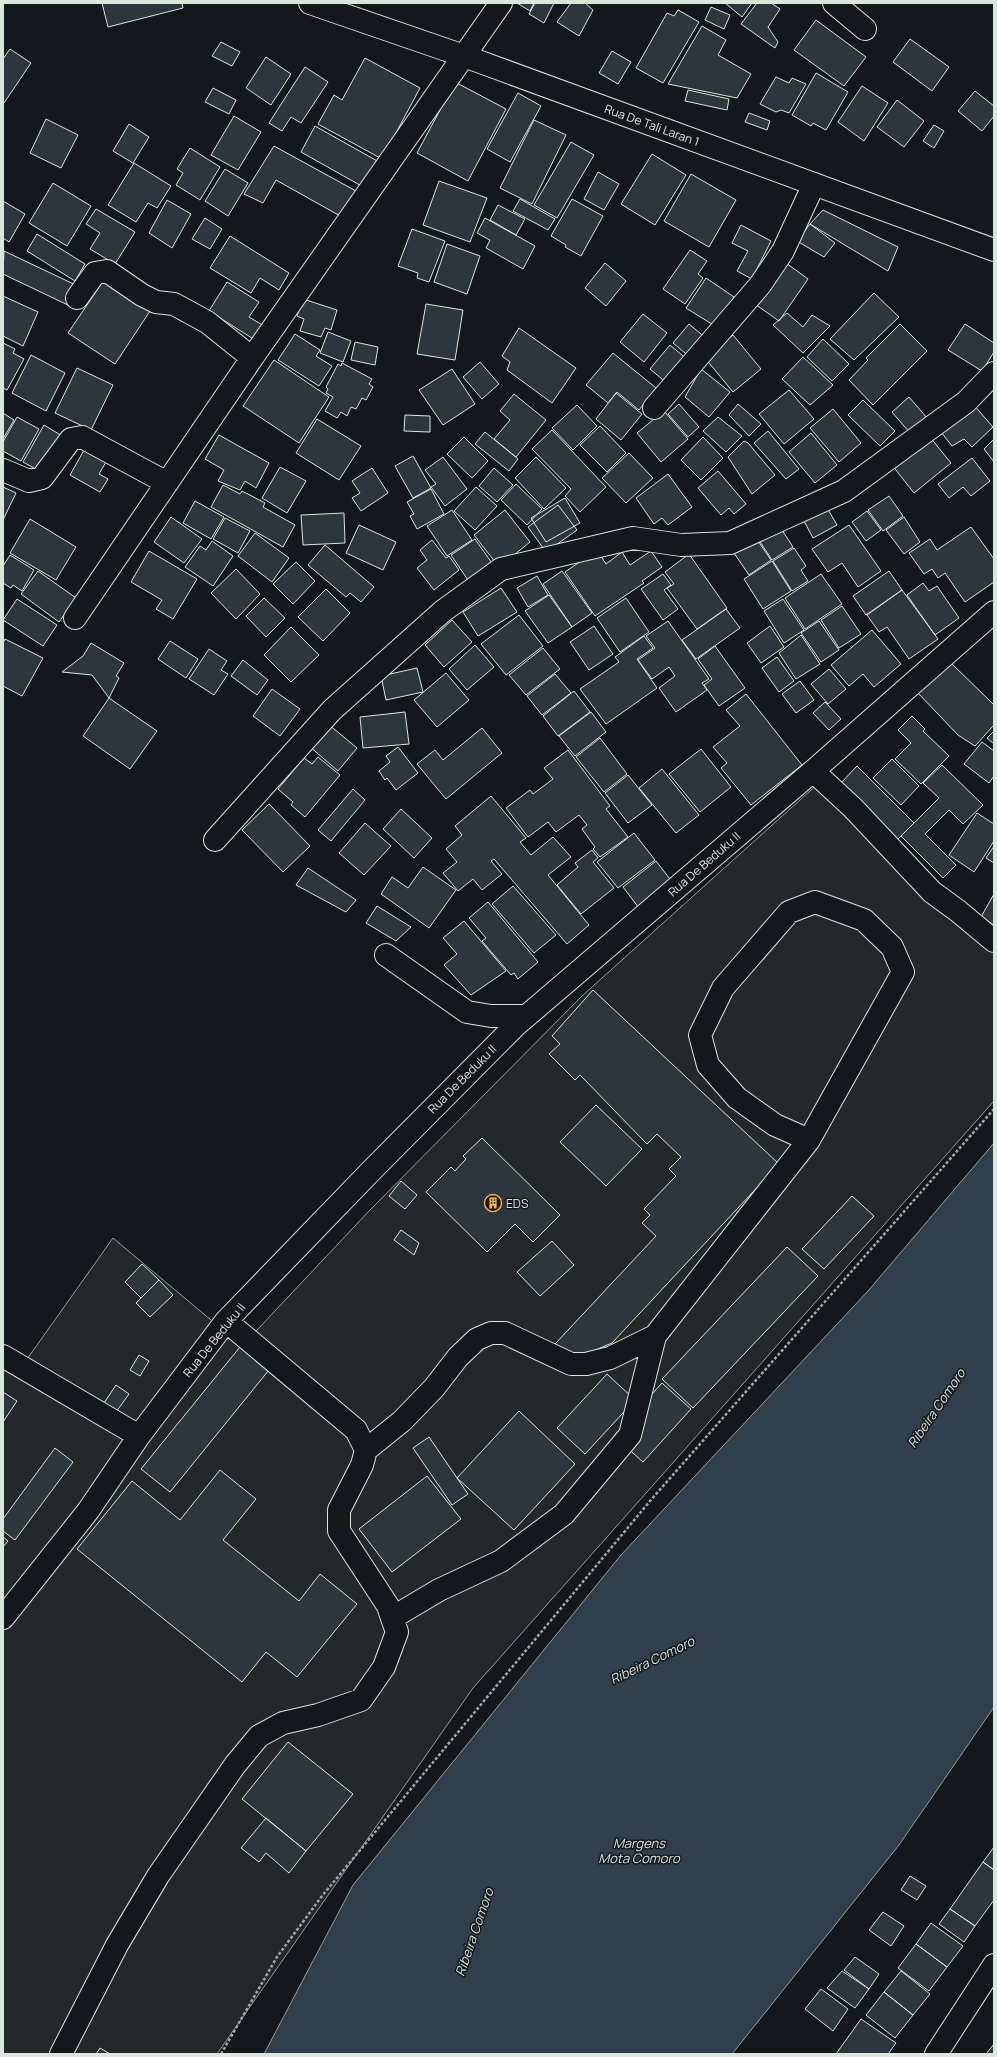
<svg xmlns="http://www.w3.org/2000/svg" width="997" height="2057" font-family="Manrope,sans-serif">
<rect width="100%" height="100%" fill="#14181c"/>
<path fill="#24282b" stroke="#939e99" d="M820,782l174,161v158l-521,587 -256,366h-214v-705l22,13 88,-124 129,108 127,-135 213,-215z"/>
<path fill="#2f3f4d" stroke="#939e99" d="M994,1143v564l-95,138 -167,209h-468l89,-169 268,-330 247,-264z"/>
<path fill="#2c363c" stroke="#d8e6dc" d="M102,3h80l1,5 -75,19z
M517,3h17l-4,8z
M535,3h19l-10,20 -15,-9z
M571,3h14l8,7 -14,26 -22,-14z
M725,3h27l-10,14z
M757,3h14l9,6 -12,18 10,15 -3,6 -34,-24z
M711,7l19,8 -6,14 -19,-9z
M678,10l21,12 -36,61 -27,-15 31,-55 7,3z
M816,20l50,37 -22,29 -50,-36z
M702,26l24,14 -8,15 33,19 -14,24 -69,-14z
M910,39l39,28 -17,24 -39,-29z
M221,42l19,10 -8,14 -20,-10z
M10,49l21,14 -27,40 -1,-1v-43z
M612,51l19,11 -13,22 -19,-11z
M266,57l25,17 -20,31 -25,-17z
M365,58l55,30 -38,71 -64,-35 16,-29 8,5z
M305,67l23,15 -27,41 -10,-6 -9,14 -13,-8z
M816,73l32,19 -22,38 -13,-7 -2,3 -19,-11z
M776,77l13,6 3,-5 14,6 -17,29 -8,-3 -5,2 -16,-8z
M455,82l51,27 -38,72 -51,-28z
M862,86l26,17 -24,38 -26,-19z
M213,88l23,12 -7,14 -24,-12z
M688,90l41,9 -2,11 -42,-9z
M975,91l19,15v10l-12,15 -24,-20z
M518,93l23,13 -31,56 -23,-13z
M897,100l27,21 -20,26 -27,-20z
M749,113l21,8 -3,9 -22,-8z
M234,116l27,16 -23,38 -27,-15z
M46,119l32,16 -17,33 -31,-15z
M534,120l32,15 -34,69 -32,-16z
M129,124l20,13 -16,26 -20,-12z
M934,125l10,6 -10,17 -11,-7z
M315,126l64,36 -14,26 -64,-36z
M571,142l23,13 -37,63 -23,-13z
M274,146l82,45 -14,26 -66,-37 -13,23 -19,-9z
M190,148l30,19 -20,33 -24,-15 7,-12 -6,-4z
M652,154l34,21 -31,50 -34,-21z
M134,163l37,23 -14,22 -9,-5 -12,19 -28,-17z
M225,169l23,14 -20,33 -23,-15z
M598,172l21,12 -15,26 -20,-11z
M691,174l45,26 -27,47 -45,-26z
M439,181l48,17 -17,44 -47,-17z
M53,183l38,23 -24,40 -38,-23z
M520,199l35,20 -7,11 -35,-19z
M572,199l31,17 -22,40 -16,-9 1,-2 -15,-9z
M167,200l24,14 -19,34 -23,-15z
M3,201l22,13 -16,28 -6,-4z
M498,205l27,14 -9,16 -26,-15z
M96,209l39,23 -20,32 -25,-15 10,-16 -14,-9z
M823,210l75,37 -10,24 -78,-47z
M205,218l17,11 -12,20 -18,-10z
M485,218l50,28 -12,23 -37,-21 4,-8 -13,-7z
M810,224l25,19 -11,14 -27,-16z
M741,225l30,16 -19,38 -15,-8 11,-20 -16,-8z
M412,229l33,12 -16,41 -12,-4 1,-5 -20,-7z
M37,234l48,30 -10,17 -48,-30z
M230,236l59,37 -10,17 -19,-12 -9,15 -41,-25z
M447,244l33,12 -13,38 -33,-12z
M690,250l17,11 -9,13 5,4 -18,26 -22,-15z
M4,251l78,37 -10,19 -69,-33z
M782,260l26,19 -29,42 -27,-19z
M605,263l21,18 -20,25 -21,-18z
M108,274l46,31 -39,59 -47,-31z
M706,278l28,19 -19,29 -29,-18z
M227,282l32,20 -10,15 15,9 -9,14 -46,-29z
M874,293l25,24 -45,43 -24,-21z
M3,296l35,16 -15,34 -20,-10z
M303,299l34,11 -6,20 -6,-2 -4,9 -21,-6 4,-12 -7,-3z
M426,304l37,6 -8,50 -38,-6z
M787,313l16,14 9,-12 18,11 -27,27 -30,-28z
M643,314l24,19 -23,29 -24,-20z
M689,324l18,15 -16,19 -18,-15z
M900,324l27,27 -54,54 -24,-25 19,-20 -2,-2z
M965,324l29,19v9l-12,19 -34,-21z
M519,328l57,40 -24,35 -45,-33 3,-8 -8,-6z
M328,332l23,9 -8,21 -23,-9z
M295,334l25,16 -4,6 16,10 -13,20 -41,-26z
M733,335l28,34 -28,23 -28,-34z
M823,339l26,25 -17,17 -25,-24z
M355,342l23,5 -3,18 -24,-5z
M3,343l12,6 -2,4 11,6 -17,31 -4,-2z
M670,345l19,16 -20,24 -19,-16z
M613,353l43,35 -17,22 -22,-18 -9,11 -22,-18z
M31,355l34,18 -19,38 -34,-18z
M803,357l30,28 -23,20 -28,-26z
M274,360l55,37 -30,46 -56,-37z
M480,362l19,22 -17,15 -19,-22z
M342,363l30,16 -3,5 4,3 -7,13 -4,-2 -6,11 -5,-2 -4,9 -6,-4 -4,6 -12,-7 8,-14 -7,-4 2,-4 -2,-2 12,-23 3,2z
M77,368l36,17 -22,45 -36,-17z
M452,369l23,35 -32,21 -24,-35z
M701,369l29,23 -21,25 -24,-20z
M789,390l25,29 -30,25 -25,-30z
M616,393l26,21 -21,26 -25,-21z
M514,394l32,26 -30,37 -22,-18 16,-19 -10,-9z
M909,397l18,21 -17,15 -18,-21z
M863,400l32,31 -15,15 -32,-31z
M972,403l21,24 -21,20 -8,-8 -12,7 -15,-19z
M679,404l20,23 -11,10 -20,-23z
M738,404l23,20 -12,12 -20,-21z
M577,405l20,21 -24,24 -21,-22z
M833,409l28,34 -22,19 -29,-34z
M664,411l24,28 -27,23 -24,-29z
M3,413l11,7 -11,19z
M405,415l25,1v16l-26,-1z
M17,417l22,12 -18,32 -18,-10v-9z
M718,417l24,19 -16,16 -23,-21z
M317,419l44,27 -22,34 -43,-27z
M44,425l20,12 -21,36 -20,-11z
M600,426l26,27 -19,19 -27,-27z
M552,430l54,57 -26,25 -15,-16 6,-7 -39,-40z
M768,431l31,38 -13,10 -32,-36z
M485,432l33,27 -9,12 -34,-27z
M811,433l26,32 -22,18 -26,-31z
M219,435l50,28 -13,25 -11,-7 -5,9 -22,-9 6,-11 -19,-11z
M929,436l22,27 -37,30 -22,-28z
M464,437l24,24 -16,17 -25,-24z
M703,437l20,21 -22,22 -20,-20z
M994,439v23l-10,-13z
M744,441l4,2 27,32 -23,19 -24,-37z
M88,443l22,12 -11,19 9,5 -8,13 -30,-17z
M629,453l24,25 -27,25 -24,-25z
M413,456l18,32 -18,10 -18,-32z
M443,457l24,32 -22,17 -14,-19 5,-3 -11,-14z
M536,457l30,31 -22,21 -29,-31z
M972,458l18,23 -19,15 -8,-9 -14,11 -11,-14z
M280,467l26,14 -19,32 -25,-15z
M372,468l16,25 -27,18 -9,-13 8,-5 -8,-12z
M494,468l19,17 -16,17 -18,-16z
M718,471l28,33 -12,10 -5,-6 -8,7 -23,-27z
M668,474l24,33 -24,18 -6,-7 -8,6 -18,-26z
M516,484l26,25 -15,16 -26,-25z
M223,485l17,9 2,-3 23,12 -2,4 32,18 -12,22 -72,-40z
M3,487l13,6 -13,27z
M476,487l21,19 -22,24 -21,-19z
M431,489l13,25 -27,15 -7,-13 4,-2 -7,-12z
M889,496l14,20 -20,15 -15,-21z
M565,498l15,25 -34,19 -15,-24z
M195,501l29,16 -13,22 -28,-16z
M558,505l19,25 -31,22 -18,-25z
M826,506l11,19 -24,13 -10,-19z
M452,510l20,30 -25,16 -20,-30z
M505,510l25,32 -31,25 -25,-32z
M867,511l14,19 -15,11 -14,-19z
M344,513l1,30 -42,2 -2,-30z
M171,517l31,22 -18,24 -30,-21z
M904,517l16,25 -16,12 -18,-24z
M225,518l25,13 -12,22 -25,-14z
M30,519l46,28 -20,33 -46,-27z
M778,524l15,23 -21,13 -15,-23z
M359,525l37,17 -13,28 -37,-17z
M849,525l32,46 -23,16 -16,-24 -14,9 -16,-23z
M971,527l23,32v23l-29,20 -20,-29 -7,5 -6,-9 -8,5 -15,-21 21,-14 7,11z
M255,533l34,25 -17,24 -34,-26z
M756,538l15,22 -22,15 -15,-22z
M475,539l19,27 -24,17 -19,-28z
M432,540l14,18 3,-2 10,14 -25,20 -17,-22 10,-8 -7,-10z
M212,541l21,15 -20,30 -28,-19 15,-21 6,4z
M325,545l49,42 -13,15 -11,-9 -4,4 -38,-32z
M794,548l12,18 -5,4 7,11 -16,10 -19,-30z
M597,550l9,14 16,-12 8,13 21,-14 11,16 -20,14 2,2 -49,33 -30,-44z
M149,551l48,28 -24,40 -17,-10 6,-9 -31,-18z
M689,554l38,54 -30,21 -30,-41 7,-4 -9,-12z
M10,555l24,15 -12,21 -9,-6 -2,3 -8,-5v-17z
M772,561l19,30 -28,18 -19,-30z
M296,562l19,19 -22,23 -20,-20z
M236,569l24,25 -24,25 -25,-26z
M38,571l38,27 -17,24 -38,-28z
M562,571l30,42 -20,14 -29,-43z
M889,571l13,19 -36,25 -13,-19z
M663,574l8,11 -7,5 14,19 -15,11 -22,-31z
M821,574l21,30 -37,25 -20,-31z
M537,576l11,19 -20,12 -11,-19z
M923,583l6,8 8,-5 22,32 -24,17 -28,-40z
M501,588l16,24 -39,24 -15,-24z
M326,589l24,24 -27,28 -25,-24z
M902,590l36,49 -29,20 -22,-32 -8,5 -12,-17z
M549,595l23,32 -24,16 -23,-32z
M264,598l21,20 -19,19 -20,-21z
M626,598l23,34 -29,20 -23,-34z
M17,599l40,26 -14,21 -40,-26z
M783,599l21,31 -20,13 -20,-32z
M842,606l19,28 -22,14 -18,-28z
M726,609l14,19 -44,31 -14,-19z
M519,615l24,31 -37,29 -25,-31z
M452,620l20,22 -28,25 -19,-22z
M668,621l41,58 -7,4 5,7 -31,22 -17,-24 16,-12 -6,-9 -17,12 -14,-19 17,-12 -9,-12z
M819,621l20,29 -18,12 -20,-29z
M594,626l19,28 -24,16 -19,-28z
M770,626l14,21 -23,16 -14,-20z
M291,627l28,28 -28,27 -27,-27z
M872,630l29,34 -27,23 -11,-13 -14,12 -18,-21z
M801,635l19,29 -24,15 -17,-26z
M644,636l9,12 -16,11 20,29 -51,36 -26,-35 39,-27 -4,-5z
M5,639l38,19 -21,38 -19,-10v-43z
M170,641l28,18 -12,19 -28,-19z
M91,643l33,20 -8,13 3,2 -10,20 -17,-23 -30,-3 21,-16z
M475,645l19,22 -27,23 -18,-21z
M715,646l30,42 -26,18 -15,-21 8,-6 -14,-20z
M543,648l17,21 -34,26 -17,-20z
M209,649l18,12 -6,9 7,4 -14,21 -25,-16z
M777,657l17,24 -15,11 -17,-24z
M243,660l25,20 -11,15 -26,-19z
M949,661l45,44v20l-19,21 -17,-11 -41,-43z
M417,668l6,24 -37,8 -5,-24z
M829,669l17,20 -18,15 -17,-20z
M446,673l23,27 -32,27 -23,-27z
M555,674l16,19 -29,22 -15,-19z
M800,681l14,19 -18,13 -14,-19z
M272,689l28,20 -20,27 -27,-20z
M574,691l16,21 -32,24 -15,-20z
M746,694l56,71 -51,40 -30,-37 6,-5 -14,-16 27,-21 -14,-16z
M109,698l48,33 -27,38 -47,-33z
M825,702l16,17 -12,11 -16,-17z
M405,712l4,32 -46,4 -3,-31z
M591,712l15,20 -31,24 -16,-20z
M912,716l13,13 -2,2 26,25 -28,28 -26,-25 16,-16 -13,-13z
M328,724l29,24 -19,23 -29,-25z
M482,728l20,25 -56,46 -29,-35 18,-14 8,10z
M994,731v13l-7,-6z
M600,738l27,36 -23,18 -28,-35z
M982,742l12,9v25l-5,7 -25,-19z
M398,747l20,26 -22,17 -9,-12 -2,2 -6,-9 11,-9 -4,-6z
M701,749l30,38 -31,25 -31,-38z
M568,750l42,56 -4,3 22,28 -28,20 -7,-8 2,-2 -13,-18 5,-4 -8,-10 -23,17 -8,-10 -20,15 -22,-29 24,-18 3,4 20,-15 -9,-11z
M318,757l22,18 -35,42 -14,-12 2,-3 -15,-13 26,-31 8,6z
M892,759l27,27 -18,19 -28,-27z
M942,765l41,40 -20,19 -14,-14 -24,24 31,31 -13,13 -42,-42 38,-38 -16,-15z
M857,766l57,57 -17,17 -56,-57z
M662,769l37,46 -23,18 -37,-45z
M628,775l24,30 -24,18 -23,-30z
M353,789l12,11 -34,41 -13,-11z
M491,796l35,42 -6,4 11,13 22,-18 18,20 -23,18 41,50 -22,19 -73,-85 -3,2 11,13 -20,16 -9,-11 -15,12 -15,-18 14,-11 -11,-13 16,-14 -7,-9z
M269,804l41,42 -27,26 -41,-42z
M401,809l31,29 -18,20 -31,-29z
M977,813l17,11v17l-20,31 -25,-17z
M365,823l26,23 -27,29 -25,-22z
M634,833l21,27 -37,28 -21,-26z
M994,846v17l-8,-5z
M592,850l6,8 -5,4 21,26 -33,26 -24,-29 21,-18 -3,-4z
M656,861l17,22 -34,25 -16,-21z
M423,867l33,23 -27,38 -48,-34 11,-17 16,11z
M308,868l48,32 -10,12 -50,-27z
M513,886l43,49 -22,18 -42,-49z
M994,894v31l-13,-8z
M488,902l50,60 -20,17 -4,-6 -3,2 -29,-34 4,-3 -17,-20z
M377,906l34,21 -15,14 -30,-18z
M464,921l42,50 -35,24 -27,-30 13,-11 -14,-16z
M593,990l186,174 -167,179 -40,17 -17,-16 101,-108 -14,-13 8,-8 -6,-6 32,-33 -7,-7 12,-12 -24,-23 -10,10 -67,-69 -5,5 -26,-26 11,-10 -8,-8z
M596,1105l46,44 -36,37 -46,-44z
M482,1138l78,77 -27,27 -18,-18 -28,28 -61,-60 25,-25 4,4 11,-12 -3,-3z
M401,1181l16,14 -12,14 -16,-13z
M852,1196l22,20 -50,53 -22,-20z
M401,1230l18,13 -5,12 -20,-15z
M552,1241l22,24 -34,31 -23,-24z
M787,1247l31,29 -125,132 -31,-29z
M142,1264l17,16 -18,18 -16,-16z
M159,1280l14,15 -23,22 -14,-14z
M244,1342l29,23 -103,127 -29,-23z
M139,1355l10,6 -9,15 -10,-6z
M607,1374l28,26 -50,54 -28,-26z
M662,1383l29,26 -48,53 -29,-26z
M116,1385l13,9 -13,18 -12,-9z
M3,1392l14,9 -14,21z
M519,1411l56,53 -61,66 -57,-52z
M429,1437l39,57 -16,11 -39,-57z
M55,1448l18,14 -58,78 -12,-9v-12z
M220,1470l36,29 -33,41 76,61 21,-27 37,30 -60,73 -31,-25 -24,30 -165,-133 55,-68 48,39z
M427,1476l34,43 -69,53 -33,-43z
M3,1537l5,4 -5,6z
M288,1742l65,52 -47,57 -64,-52z
M266,1818l40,33 -17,22 -23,-20 -7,9 -18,-14z
M994,1847v23l-11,-8z
M983,1862l11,8v30l-19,26 -25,-17z
M910,1876l16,10 -9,14 -16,-10z
M950,1909l25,17 -11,16 -25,-18z
M883,1912l21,14 -13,20 -22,-16z
M931,1923l32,23 -16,21 -31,-23z
M916,1944l31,23 -18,24 -31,-23z
M855,1957l24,17 -10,15 -25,-19z
M842,1971l27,18 -14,19 -28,-20z
M901,1971l29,23 -17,21 -29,-23z
M821,1989l27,20 -15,22 -28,-22z
M884,1992l29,23 -18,23 -29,-23z
M861,2019l35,24 -8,11h-52z
M994,2044v10h-8z
M100,2048l10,6h-14z"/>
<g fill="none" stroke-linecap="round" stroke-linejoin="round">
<g stroke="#d8e6dc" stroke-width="24">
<path id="minor" d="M834,3l31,26
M77,298l18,-25 12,-2 35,24 14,7 18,2 33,18 45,36
M654,408l106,-123 23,-34 31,-67
M3,470l26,11 13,-3 29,-39 11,-2 85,46
M75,618l177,-260 249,-355
M813,771l40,37 79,84 26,19 36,30
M215,840l117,-130 111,-99 58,-42 132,-31 48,7 49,-2 114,-52 122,-89 28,-29
M386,955l81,57 24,4h35
M3,1356l136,80
M366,1450l36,-29 32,-33 24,-31 19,-18 14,-6h14l66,31h15l24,-6 45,-22 154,-196 94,-168 -11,-25 -28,-27 -49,-18 -26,10 -66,76 -23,47 8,30 29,33 38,27 34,15
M3,1618l85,-107 51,-75 87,-115 145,-150 144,-145 298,-255 181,-159
M392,1618l47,-28 62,-29 63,-47 66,-79 25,-99
M61,2054l56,-109 41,-69 77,-111 24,-29 24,-13 35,-8 43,-15 23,-33 13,-35 -5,-14 -4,-12 -49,-75v-21l23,-45 4,-15 -10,-20 -130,-109"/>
</g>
<g stroke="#d8e6dc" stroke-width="24">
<path id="major" d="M310,3l154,53 530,194
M936,2054l58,-89"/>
</g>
<path stroke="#9da8a2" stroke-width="2.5" stroke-dasharray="3 2" stroke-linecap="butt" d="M221,2054l56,-97 45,-61 328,-395 344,-392"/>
<use href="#minor" stroke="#14181c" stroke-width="22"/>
<use href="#major" stroke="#14181c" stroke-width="22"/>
</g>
<defs>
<g id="building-ring" transform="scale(0.9)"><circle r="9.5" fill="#14181c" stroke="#ffb74d" stroke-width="1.5"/><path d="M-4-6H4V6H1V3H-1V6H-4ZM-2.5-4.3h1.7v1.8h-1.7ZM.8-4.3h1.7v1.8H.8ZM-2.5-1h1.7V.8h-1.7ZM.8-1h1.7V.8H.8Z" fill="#ffb74d"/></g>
</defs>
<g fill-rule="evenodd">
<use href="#building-ring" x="493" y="1203"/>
</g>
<g text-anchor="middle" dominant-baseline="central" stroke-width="3" stroke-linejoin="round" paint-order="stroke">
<g font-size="12" fill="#d8e6dc" stroke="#14181c">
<text transform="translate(652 125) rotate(20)">Rua De Tali Laran 1</text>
<text transform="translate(704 864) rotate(-41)">Rua De Beduku II</text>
<text transform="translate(462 1079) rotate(-45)">Rua De Beduku II</text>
<text transform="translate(214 1340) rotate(-51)">Rua De Beduku II</text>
</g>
<g font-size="12" fill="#d8e6dc" stroke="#14181c" text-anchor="start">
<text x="506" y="1203">EDS</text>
</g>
<g font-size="13" font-style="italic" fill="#d8e6dc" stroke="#14181c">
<text transform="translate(936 1408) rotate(-56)">Ribeira Comoro</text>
<text transform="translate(652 1660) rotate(-26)">Ribeira Comoro</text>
<text x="639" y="1843">Margens<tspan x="639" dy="15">Mota Comoro</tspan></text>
<text transform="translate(474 1932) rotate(-71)">Ribeira Comoro</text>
</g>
</g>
<rect width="997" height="2057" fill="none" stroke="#d8e6dc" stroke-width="8"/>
</svg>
